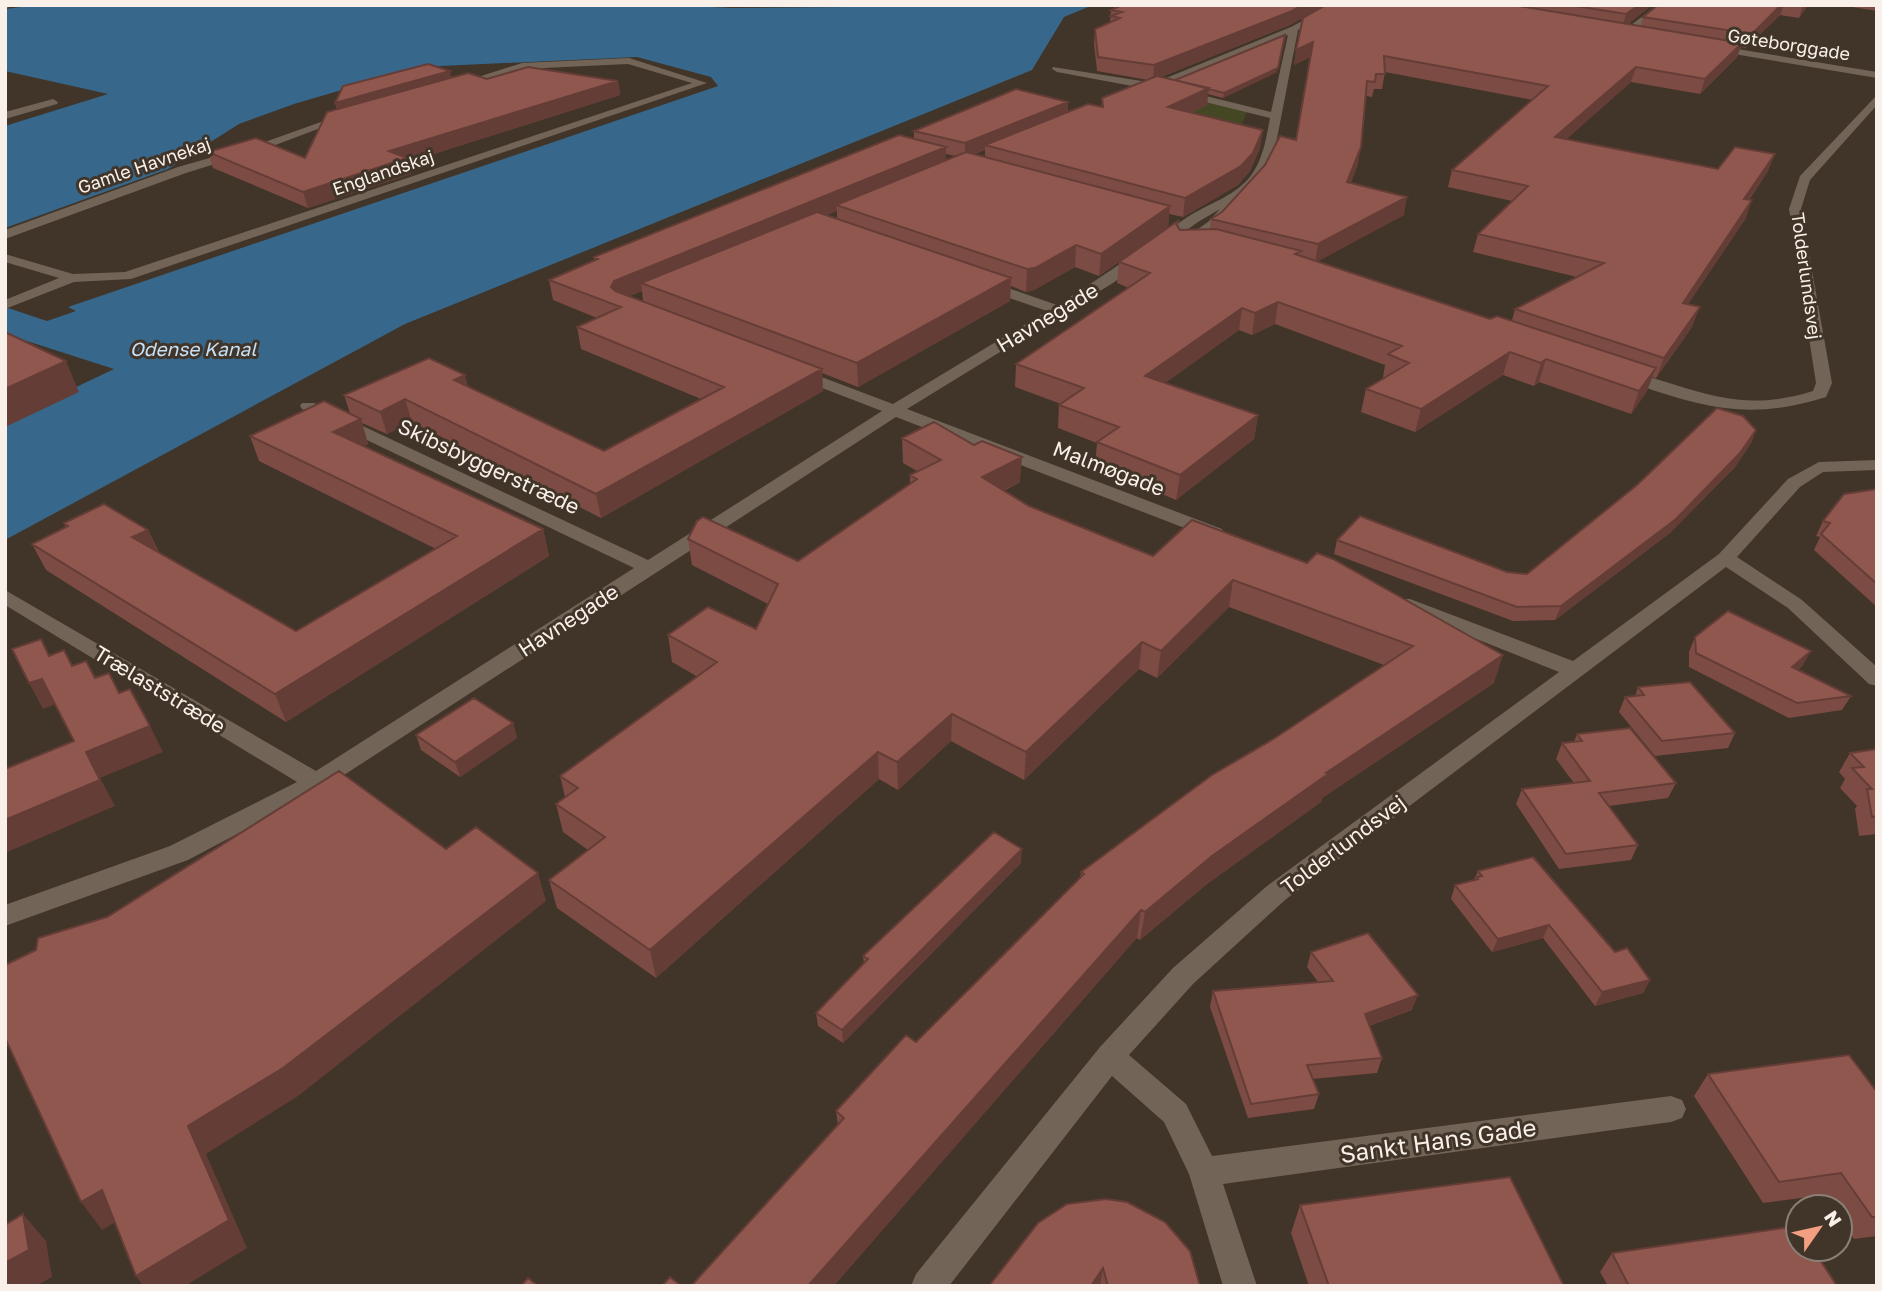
<svg xmlns="http://www.w3.org/2000/svg" width="1882" height="1291" font-family="'Golos Text',sans-serif">
<rect width="100%" height="100%" fill="#413428"/>
<path fill="#434723" d="M1166,93l81,19 -13,30 -113,-28z"/>
<path fill="#37678a" d="M37,5h630l65,3 361,-3 -29,12 -32,53 -627,254 -400,216v-119l109,-52 -109,-35v-27l42,14 29,-10 -8,-4 650,-221 -7,-9 -74,-20 -217,10 -126,37 -55,20 -71,45 -163,59v-102l103,-32 -103,-23v-62z"/>
<g fill="none" stroke-linecap="round" stroke-linejoin="round">
<path fill="#726457" fill-rule="evenodd" d="M5,5h8l-8,4z
M1332,5h11l-45,25 -24,124 -12,23 -44,51 -28,18h-10l-2,-3 30,-21 12,-13 -22,13 -85,61 -206,126 315,120 2,4 -2,4h-14l-312,-120 -572,371 -136,72 -183,66v-21l165,-59 127,-64 -292,-177v-15l311,181 318,-203 -332,-159 -2,-3 2,-3h12l334,157 234,-149 -91,-35 -2,-3 2,-3h12l90,34 154,-93 -69,-24v-6h10l69,24c45,-27 86,-58 129,-87 21,-14 47,-21 63,-40 14,-17 17,-39 21,-60l-114,-28 -9,3 -5,-3 1,-2 -86,-16 -5,-3 1,-2 101,16 137,-56zM1288,35l-17,77 -106,-26z
M1657,5h10l-39,31h-6v-4z
M1713,45l164,27v6l-167,-28 -2,-2z
M629,58l78,25 -576,196 -57,3 -69,27v-9l54,-22 -54,-16v-8l68,20 52,-2 567,-189 -64,-19 -105,5 -65,19 -5,-3 69,-22z
M1877,95v10l-67,75 -9,29 31,174 -6,14c-81,26 -131,8 -208,-19l-2,-3 2,-3 6,-2c72,18 112,45 189,21l3,-8 -27,-174 11,-33z
M53,99l5,3 -1,2 -52,15v-7z
M346,113l9,2 -85,32 -84,26 -181,66v-9l173,-63 84,-24z
M1877,460v10l-54,2 -23,15 -63,70 65,43 75,67v19l-8,-2 -81,-76 -62,-41 -441,333 -92,84 -64,71 57,49 26,52 459,-60 11,4 4,9 -4,9 -11,4 -448,62 34,102h-34l-34,-112 -25,-52 -52,-46 -163,210h-38l5,-12 184,-227 73,-79 94,-82 292,-214 -163,-65 -3,-4 3,-4h14l163,62 146,-107 69,-75 31,-17z"/>
</g>
<path fill="#7c4b43" fill-rule="evenodd" d="M1114,5h538l-24,19 13,2 2,-9 15,-12h150l-9,13 -19,-3 -34,33 -5,-1 -4,10 -37,37 -69,-12 -65,57 152,30 50,2 -19,29 -3,18 -58,86 4,23 -36,51 -4,-1 -5,14 -16,23 -92,-32 -5,4 -31,-11 -88,57 -54,-20 5,-23 19,-11 -2,-1 2,-12 -110,-41 -23,11 -13,-5 -74,53 93,32 -4,24 -78,61 -81,-34 2,-23 -39,-15 1,-23 2,-1 -46,-17 1,-23 113,-76 -12,-5 2,-21 -20,14 -24,-9 -41,23 -8,2 -15,-6 -1,15 -152,86 -36,-14 1,18 -222,127 -189,-96 -25,12 -25,-11 6,21 -5,2 180,83 6,27 -263,166 -240,-152 -14,-26 34,-16 -2,-5 84,7 11,22 137,79 140,-82 -177,-88 -9,-25 100,-23 -6,-18 124,-8 136,64 97,-52 -120,-50 -4,-22 20,-9 -44,-18 -4,-20 45,-20v-3l320,-118v-8l188,-24v-9l46,-18 -51,-9 -3,-27 1,-15 15,-6 1,-13 3,-2zM1302,18l-8,47 16,-8 -14,83 -74,72 -11,7 -1,10 -30,1 -2,-3 1,-7 -59,41 48,-34 1,-13 14,3 55,-32 12,-14 10,-23 -69,-35 16,-8 1,-11 15,4 54,-26 -102,8 -14,-3 129,-52zM1385,72l148,28 -81,70 -4,17 64,14 -34,33 -5,18 104,25 -62,32 -3,11 -22,-1 -173,-58 87,-46 -53,-33 7,-18 8,-68 6,1 2,-8h8zM985,150v7l-10,-3zM946,154l10,2 -10,4zM837,211v7l-11,-3zM642,291l1,10 -13,-5z
M1840,5h37v6z
M451,77l167,4 2,14 -212,67 3,12 -103,34 -95,-40 -5,-16 97,6 32,-49 -2,-6z
M1756,430l-5,13 -16,24 -65,66 -115,87 -42,1 -179,-67 3,-14 170,32 20,2z
M902,438l118,44 -16,9 25,15 124,50 39,-36 302,163 -172,115 -1,4 -114,82 -67,56 -3,-2 -299,187 -2,-14 80,-69 164,-164 1,-6 194,-134 109,-73 -155,-58 -72,71 -18,-9 -115,111 -73,-39 -53,49 -19,-11 -223,199 -99,-70 -8,-28 39,-30 -25,-18 -7,-28 9,-7 -5,-21 138,-99 -26,-15 -4,-27 88,-6 12,-25 -76,-39 -4,-26 110,22 112,-77v-9l7,-4 -14,-8z
M1877,489v118l-63,-57 6,-13 -4,-1 7,-15z
M1695,637l108,28 -5,5 53,26 -9,14 -53,8 -100,-51v-15z
M1638,687l97,46 -7,15 -73,8 -36,-44 6,-15 10,-1z
M513,723l4,15 -57,39 -39,-27 -5,-15z
M1577,734l99,49 -8,15 -59,8 29,39 -7,15 -72,9 -43,-65 6,-15 52,-6 -18,-24 6,-16 12,-1z
M1877,749v85l-18,2 -4,-27 2,-3 -17,-18 5,-9 -6,-7 11,-19z
M1021,863l-178,180 -25,-17 -2,-13 48,-49 -1,-8z
M1478,871l137,81 35,28 -7,13 -48,13 -52,-68 -51,14 -41,-53 4,-14 19,-5z
M1311,952l101,58 -43,16 13,32 -5,15 -65,6 7,15 -5,15 -66,9 -38,-111 3,-16 105,-9 -11,-15z
M1708,1074l169,18v144l-23,3 -14,-21v-11h-8l-8,-12 -61,8 -69,-107z
M1300,1205l264,81h-255l-18,-53z
M1038,1223l162,63h-211z
M1612,1253l225,33h-229l-8,-14z"/>
<path fill="#653d37" d="M1303,5h23l-36,20 -137,55 1,-15z
M1639,5h13l-30,23 4,-14z
M1781,5h3l-4,10 -34,33 6,-14z
M1803,5h5l-9,13z
M1285,35l-8,37 -54,26 1,-5z
M1313,42l-2,15 -17,8 2,-15z
M1742,43l-5,14 -37,37 5,-15z
M1636,67l-5,15 -81,72 5,-17z
M450,71l2,9 -114,33 -3,-10z
M618,81l2,14 -212,67 3,12 -103,34 -5,-16 86,-41z
M1209,88l-2,17 -41,20 2,-18z
M1068,102v14l-83,29v5l-20,8v-15z
M1263,130l-3,18 -10,23 -12,14 -55,32 2,-19z
M946,147v18l-110,40 1,6 -185,76 -11,-4 1,8 -25,11 -6,-15 3,-6z
M1361,147l-3,17 -14,35 3,-17z
M1775,154l-7,17 -31,45 7,-17z
M1407,197l-3,18 -89,48 3,-19z
M1752,200l-6,18 -71,105 8,-20z
M1170,206l-2,21 -69,49 2,-22z
M1076,245l-1,22 -41,23 -8,2 1,-23z
M1011,278l-1,23 -152,86 -1,-24z
M1278,302l-3,22 -23,11 3,-22z
M1700,307l-8,20 -36,51 8,-20z
M1242,308l-3,22 -96,69 2,-23z
M1510,352l-7,23 -88,57 6,-23z
M1546,359l-7,23 -5,4 7,-23z
M66,361l13,31 -74,35v-38z
M1656,368l-9,23 -16,23 8,-23z
M822,369l1,22 -222,127 -5,-24z
M465,375l6,22 -17,-17z
M405,399l7,23 -25,12 -7,-22z
M1258,415l-4,24 -78,61 4,-25z
M361,419l7,25 -27,14 -8,-26z
M1756,430l-5,13 -16,24 -65,66 -115,87 6,-14z
M1022,457l-2,25 -39,20 1,-25z
M543,529l6,27 -263,166 -11,-28z
M148,530l12,26 -28,-19z
M1233,580l-4,27 -72,71 4,-27z
M1142,642l-3,27 -115,111 2,-28z
M1811,651l-8,14 -18,17 7,-15z
M1503,655l-9,28 -172,115 -1,4 -114,82 -67,56 5,-28 67,-56 114,-83z
M42,679l14,25 -13,5 -14,-26z
M952,714l-1,27 -53,49 -1,-28z
M513,723l4,15 -57,39 -5,-15z
M150,726l13,26 -63,26 15,28 -110,47v-33l81,-68z
M878,752l1,27 -223,199 -6,-28z
M1022,849l-1,14 -178,180 -1,-13z
M538,873l8,28 -248,195 -92,58 41,94 -62,38h-42l-7,-10 52,-150z
M1141,910l-4,28 -303,348h-26z
M1549,925l-6,13 -51,14 6,-13z
M1650,980l-7,13 -48,13 7,-14z
M1418,995l-6,15 -52,19 5,-15z
M102,1190l20,28 -20,12 -21,-28z
M23,1214l23,27 6,36 -16,9h-31v-23z
M1103,1268l-3,18h-9z"/>
<path fill="#90574e" stroke="#653d37" stroke-width="2" d="M1115,5h188l-11,6 -138,54 -56,-8 -3,-28 25,-11 -9,-2 11,-4 -11,-2 9,-4z
M1326,5h187l229,38 -37,36 -69,-12 -81,70 163,32 17,-22 40,7 -31,45 8,1 -69,103 17,4 -36,51 -149,-49 89,-46 -126,-29 50,-48 -76,-16 96,-84 -164,-30 1,18h-9l-1,8 -8,-1 -6,66 -14,35 60,15 -89,47 -107,-25 11,-7 43,-47 15,-29 16,4 17,-98 -17,8 7,-32z
M1569,5h70l-13,9z
M1658,5h123l-29,29 -109,-17z
M1285,35l-7,33 -54,25 -49,-13z
M428,64l22,7 -115,32 8,-17z
M528,67l90,14 -229,70 18,7 -104,34 -95,-40 48,-14 49,20 22,-46 141,-39 19,6z
M1157,76l52,12 -41,19 95,23 -10,23 -12,13 -56,32 -200,-53 103,-41 15,3 -1,-9z
M1016,89l52,13 -103,41 -51,-12z
M899,135l47,12 -332,134 -3,6 4,4 207,78 -226,125 -191,-95 -25,13 -36,-17 85,-37 36,17 -11,5 150,71 120,-64 -147,-60 44,-20 -72,-27 49,-21 -4,-2z
M966,152l204,54 -69,48 -25,-9 -41,23 -8,1 -191,-64z
M817,212l194,66 -154,85 -216,-80z
M1179,220l-3,4 4,6 36,-1 85,22 -6,3 195,65 7,-3 159,52 -17,23 -93,-32 -5,4 -31,-11 -89,57 -55,-20 43,-26 -21,-9 14,-8 -124,-44 -23,11 -13,-5 -97,68 113,39 -78,60 -83,-33 22,-15 -60,-22 25,-17 -68,-24 134,-91 -31,-11z
M5,332l61,29 -61,28z
M324,401l37,18 -28,13 210,97 -268,165 -243,-150 36,-18 -4,-3 40,-19 44,26 -16,7 164,94 161,-95 -207,-100z
M1717,408l26,8 13,14 -16,23 -64,66 -115,87 -44,1 -180,-67 23,-24 147,56 20,2 110,-89z
M934,422l40,23 8,-4 40,16 -40,20 47,29 124,50 39,-36 115,43 10,-10 16,6 170,96 -177,118 2,1 -116,82 -67,56 -4,-2 -333,376h-117l153,-168 -8,-7 70,-76 10,7 168,-168 -3,-2 131,-97 63,-37 138,-92 -180,-66 -72,71 -19,-9 -116,110 -74,-38 -55,48 -19,-10 -228,198 -101,-70 56,-43 -49,-33 22,-16 -18,-12 157,-114 -49,-27 40,-28 48,22 22,-45 -90,-45 9,-18 6,-4 95,44 119,-82 -7,-4 31,-15 -39,-22z
M1877,489v95l-56,-50 9,-11 -7,-2 21,-27z
M1728,611l83,40 -19,16 59,29 -54,7 -101,-50 -1,-16z
M41,639l8,17 15,-6 8,16 14,-5 9,17 14,-5 10,20 11,-4 20,37 -64,26 14,28 -95,40v-51l69,-28 -32,-62 -13,4 -17,-34z
M1690,682l45,51 -73,8 -37,-44 19,-2 -6,-8z
M474,698l39,25 -58,39 -39,-27z
M1630,728l46,55 -77,10 39,52 -72,9 -44,-65 68,-8 -28,-38 20,-2 -5,-7z
M1877,749v67l-5,1 -5,-28h5l-20,-21 12,-1 -14,-14z
M339,771l107,78 30,-22 62,46 -255,195 -95,58 41,94 -93,56 -34,-86 -21,12 -76,-164v-73l31,-15 2,-12 69,-21z
M994,832l28,17 -180,181 -26,-17 52,-54 -5,-3z
M1533,857l82,95 12,-4 23,32 -48,12 -53,-67 -51,14 -43,-54 23,-6 -1,-2 5,-1 -4,-5z
M1368,933l50,62 -53,19 17,44 -75,7 12,29 -68,10 -38,-113 120,-10 -22,-29z
M1849,1055l28,37v125h-5l-31,-44 -62,9 -71,-108z
M1510,1177l54,109h-235l-29,-81z
M1106,1199l21,3 38,20 25,29 10,35h-92l-5,-18 -12,18h-102l49,-63 29,-19z
M23,1214l6,36 -24,13v-38z
M1797,1226l1,23h15l24,37h-208l-17,-33z
M670,1277l11,9h-19z
M528,1278l10,8h-17z"/>
<g text-anchor="middle" dominant-baseline="central" stroke-width="6" stroke-linejoin="round" paint-order="stroke">
<g font-size="18" fill="#f9f1e9" stroke="#413428">
<text transform="translate(1789 44) rotate(9)">Gøteborggade</text>
<text transform="translate(144 165) rotate(-19)">Gamle Havnekaj</text>
<text transform="translate(383 172) rotate(-19)">Englandskaj</text>
<text transform="translate(1807 276) rotate(82)">Tolderlundsvej</text>
</g>
<g font-size="19" font-style="italic" fill="#c4e0f6" stroke="#413428">
<text x="193" y="348">Odense Kanal</text>
</g>
<g font-size="21" fill="#f9f1e9" stroke="#413428">
<text transform="translate(1047 317) rotate(-31)">Havnegade</text>
<text transform="translate(489 466) rotate(25)">Skibsbyggerstræde</text>
<text transform="translate(1109 468) rotate(21)">Malmøgade</text>
<text transform="translate(568 620) rotate(-33)">Havnegade</text>
<text transform="translate(160 689) rotate(31)">Trælaststræde</text>
<text transform="translate(1343 844) rotate(-37)">Tolderlundsvej</text>
</g>
<g font-size="24" fill="#f9f1e9" stroke="#413428">
<text transform="translate(1438 1140) rotate(-8)">Sankt Hans Gade</text>
</g>
</g>
<rect width="1882" height="1291" fill="none" stroke="#f9f1e9" stroke-width="14"/>
<g transform="translate(1819 1228) rotate(56)"><circle r="33" fill="#413428" stroke="#8b8075" stroke-width="2"/>
<path d="M0-5L12 26L0 18L-12 26Z" fill="#f39f82"/>
<text y="-10" font-size="19" font-weight="bold" text-anchor="middle" fill="#f9f1e9">N</text>
</g>
</svg>
